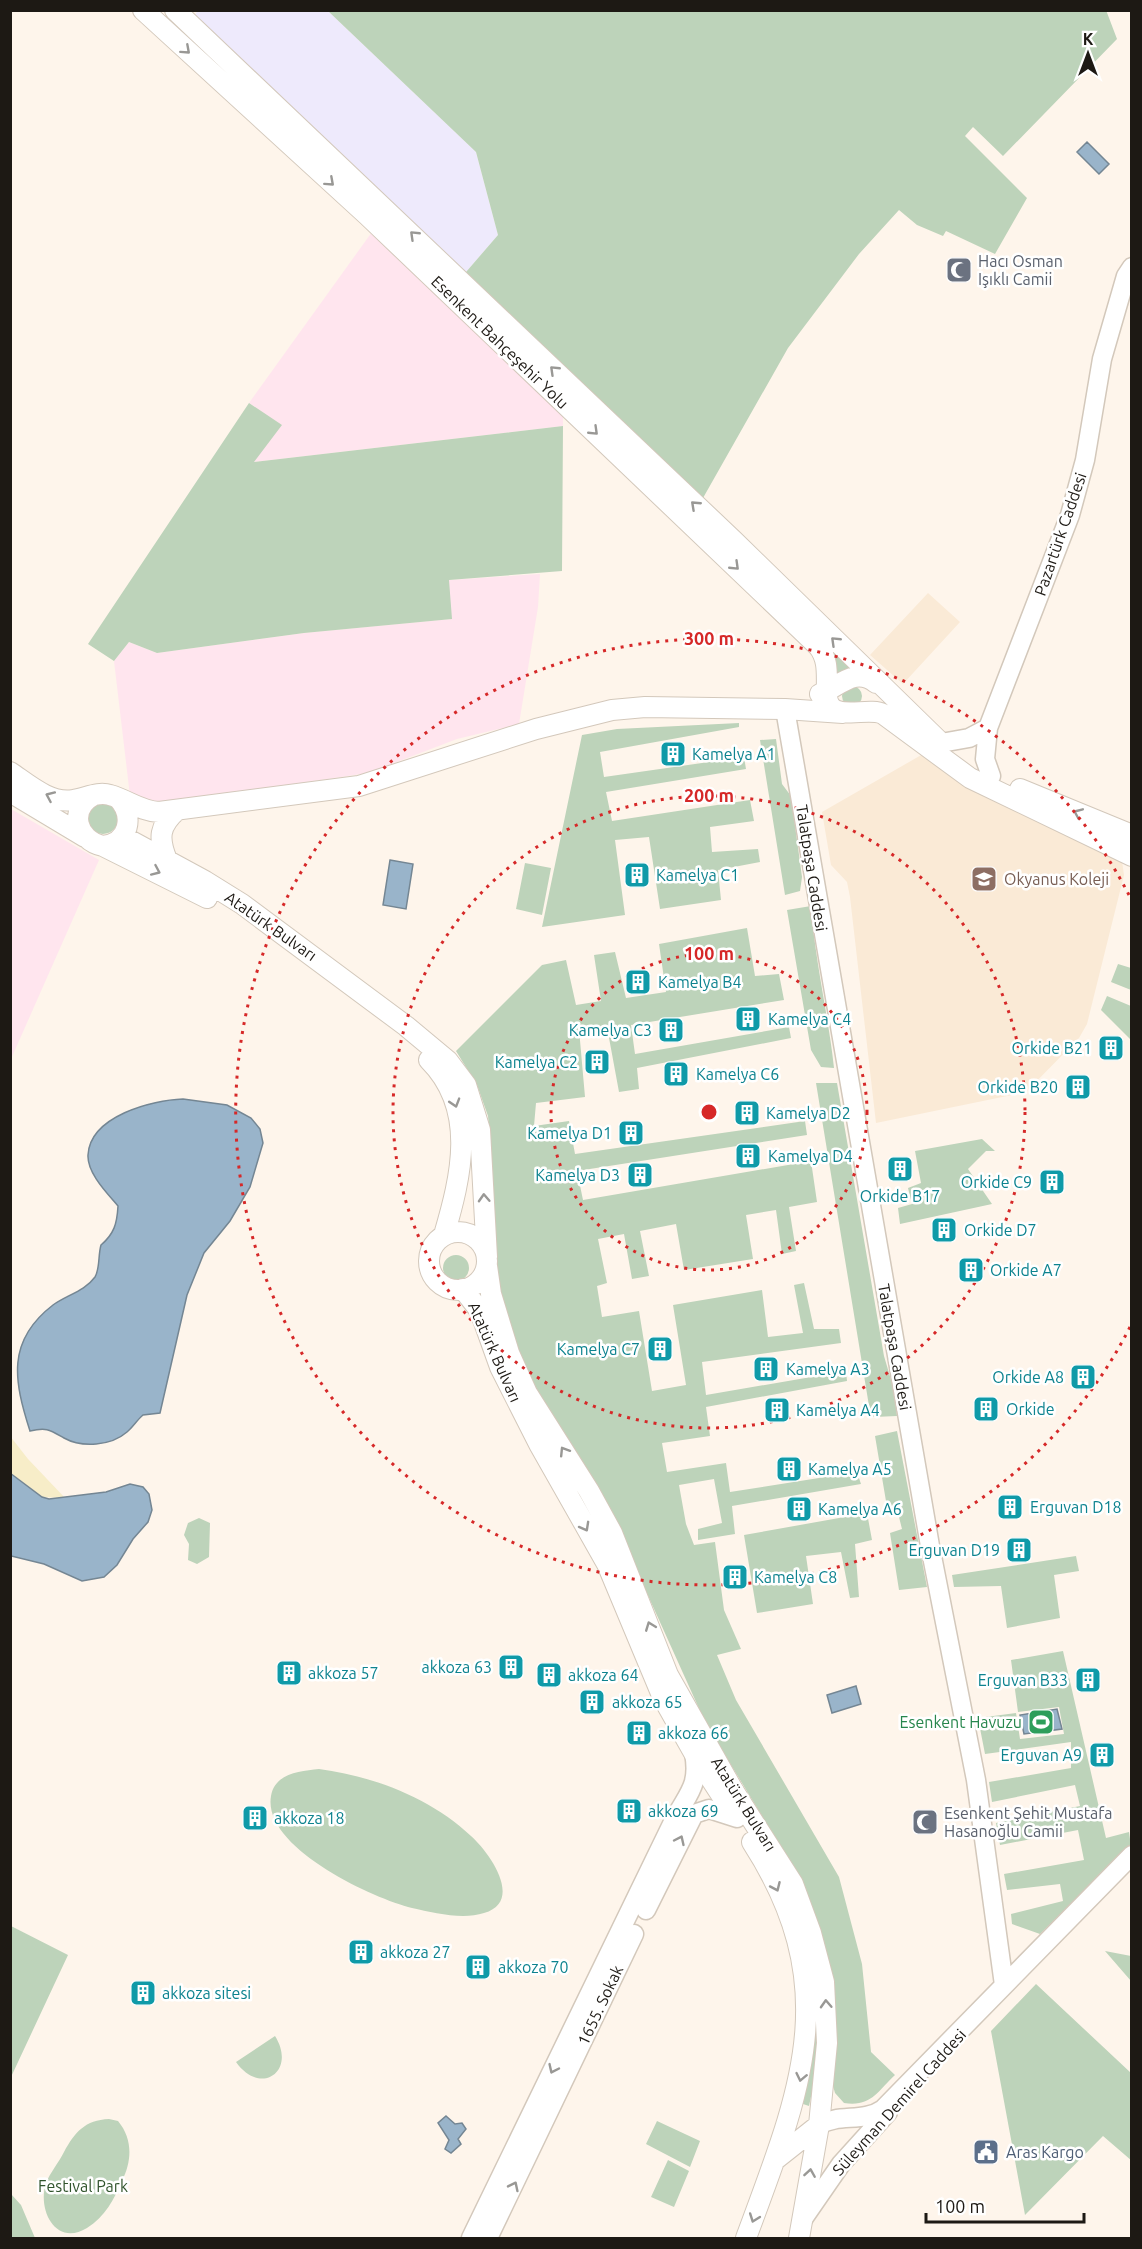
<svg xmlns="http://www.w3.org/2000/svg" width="1142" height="2249" font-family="Ubuntu,sans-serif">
<rect width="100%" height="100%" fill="#fef5eb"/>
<path fill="#eeeafc" d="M198,11h130l148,141 22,83 -38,44 -272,-256z"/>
<path fill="#ffe5ee" d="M377,225l186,177v24l-310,36 28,-37 -32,-22z
M540,574l-2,33 -19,117 -62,15 -89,34 -217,32 -21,-9 -16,-135 15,-19 28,11 147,-20 147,-14 -3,-39z
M11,809l88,51 -88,199z"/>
<path fill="#faead6" d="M928,593l32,29 -57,62 -33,-29z
M923,754l199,107 2,14 -37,149 -8,14 -53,54 -150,31 -26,-226 -3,-15 -16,-17 -9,-53z"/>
<path fill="#bdd3ba" d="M1106,10l11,29 -114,117 -30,-29 -8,9 62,62 -32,56 -49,-23 -3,5 -26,-11 -18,-15 -40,44 -71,94 -85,150 -243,-219 38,-44 -22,-83 -148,-141z
M249,403l33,22 -28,37 309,-36 -1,145 -113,9 3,39 -148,14 -147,20 -28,-11 -15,19 -26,-17z
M823,638l38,35 -27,5z
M842 696a10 10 0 1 1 20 0a10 10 0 1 1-20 0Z
M739,723v4l-139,25 4,25 140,-20 2,12 -140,23 6,29 138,-21 4,21 -44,6 2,25 46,-3 2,13 -42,8 3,30 -61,9 -11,-72 -34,3 10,75 -83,12 40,-192 35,-6z
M776,739l6,45 9,12 11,81 -2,14 -15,4 -25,-155z
M88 819a15 15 0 1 1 30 0a15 15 0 1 1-30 0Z
M525,863l26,5 -9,47 -26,-6z
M811,906c4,55 17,107 23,162l-13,-1 -10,-17 -24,-140z
M747,928l8,48 24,-2 5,26 -153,25 4,29 154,-27 2,11 -154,30 2,21 -20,3 -12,-65 -28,2 6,68 -49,6 -2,23 35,-5 6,33 230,-33 2,14 -230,36 6,29 228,-39 6,41 -28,5 7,44 -14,3 -6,-44 -30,5 7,44 -69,11 -8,-46 -36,7 9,45 -17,3 -8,-45 -26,5 9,44 -10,3 5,31 37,-6 13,80 34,-6 -13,-80 89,-15 6,47 35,-4 -9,-48 10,-2 10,46h25l2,14 -139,19 4,33 140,-24 1,10 -141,26 4,29 -48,7 5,29 59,-9 4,29 127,-20 4,12 -129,22 3,28 -37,6v-11l24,-6 -8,-44 -35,6 7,39 8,21 21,-3 9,68 17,39 -24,6 19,45 103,177 23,87 9,88 24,23c-18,17 -24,32 -51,28l-9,-10 -4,-14 -33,-204 -92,-151 -84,-186 -96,-163 -26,-64 -7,-62 -1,-89 -4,-44 -11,-31 -21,-34 86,-86 24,-5 10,45 25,-4 -7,-46 21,-3 11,46 40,-6 -7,-48z
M1118,964l13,4v22l-20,-8z
M1107,996l24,10v34l-30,-30z
M816,1083h21l47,273 10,34 3,26 -23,1 -4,-5z
M982,1139l13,12h-9l-18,18 24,35 -92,20 -2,-16 14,-4 -4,-16 13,-5 -6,-32z
M443 1268a13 13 0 1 1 26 0a13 13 0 1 1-26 0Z
M897,1431l30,156 -28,3 -9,-57 12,-4 -4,-16h-10l-13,-77z
M867,1513l5,27 -17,4 4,53 -9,1 -9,-46 -35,4 7,48 -56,9 -13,-78z
M199,1518l11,5 -1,34 -12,7 -9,-4 1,-16 -5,-9 4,-12z
M1076,1556l3,15 -25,4 6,43 -53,10 -6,-42 -47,1 -2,-12z
M1063,1651l43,187 23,-6 2,14 -91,88 -28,-10 -1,-10 52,-13 -3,-17 -53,6 -3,-16 80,-14 -6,-30 -78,15 -4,-22 84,-17 -5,-21 -83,17 -3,-20 82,-14v-26l-86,12 -7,-36 38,-5 4,26 44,-5 -5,-27 -41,5 -7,-52z
M319,1769c54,7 112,29 152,67 17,15 54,65 13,77 -21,7 -50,0 -72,-5 -40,-10 -150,-61 -141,-112 4,-23 29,-25 48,-27z
M11,1926l57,29 -57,122 -1,-151z
M1105,1951l26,5v25z
M808,1953l10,26 -1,90 -8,37 -6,-2c13,-57 12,-93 5,-151z
M1036,1984l95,89 1,88 -29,-25 -78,79 -34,-184z
M275,2036c22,35 -14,61 -39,26z
M109,2119l9,2c15,18 14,40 4,60 -8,18 -17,36 -35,47 -31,19 -50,-18 -41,-45 4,-10 13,-21 18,-31 11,-20 21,-32 45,-33z
M657,2121l43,20 -10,26 -44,-23z
M668,2160l21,11 -15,36 -23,-10z
M11,2194l10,11 14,33h-24z"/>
<path fill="#f7edc8" d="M10,1436l18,23 37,39 -23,-1 -31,-24z"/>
<path fill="#99b4ca" stroke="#748693" stroke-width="1.5" d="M1087,142l22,22 -10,10 -22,-22z
M390,860l23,4 -7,45 -23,-4z
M183,1099l44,6 24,13 9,11 3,14 -13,44 -20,34 -26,32 -17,42 -27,118 -17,2c-6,5 -10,12 -16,17 -16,14 -45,16 -63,6 -14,-8 -17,-11 -34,-7 -16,-50 -24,-90 23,-126 14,-10 32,-14 42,-28 5,-8 3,-22 6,-32 13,-11 16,-21 17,-39 -11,-13 -31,-33 -30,-51 2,-39 64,-55 95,-56z
M10,1473l32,24 7,2 57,-7 24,-8 13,3 6,7 3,16 -4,12 -15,17 -16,26 -13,12 -22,4 -38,-17 -33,-8z
M856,1686l5,18 -29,9 -5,-18z
M1057,1709l5,20 -38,5 -4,-19z
M446,2116l9,8 7,-1 4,6 -8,10 3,5 -10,9 -6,-4 4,-9 -11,-17z"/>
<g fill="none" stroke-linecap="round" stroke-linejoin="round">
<g stroke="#d3c8bb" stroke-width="21">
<path id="secondary" d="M785,709l145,837 46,234 28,205
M941,743l28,-5 19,-10
M991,776l-6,-17 3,-31 82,-213 15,-55 17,-101 24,-83 6,-9
M646,1910l48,-96 15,-5 28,9
M819,2125c21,-12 44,-2 64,-16l249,-254
M803,2219l38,-55 47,-52
M471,2238l203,-418c14,-27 26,-34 20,-67
M488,2238l146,-304"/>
</g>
<g stroke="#d3c8bb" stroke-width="22">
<path id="primary" d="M143,10l224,205 451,431c12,15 8,31 9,50 2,28 40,10 56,18l87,64 162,78
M175,10l559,531 204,199
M820,694c19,-7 35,-28 56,-11
M10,772c18,12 40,32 63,28 13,-2 25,-9 37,-5 18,5 30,16 49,17l200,-26 177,-57 76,-19 33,-3 140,2 58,4
M1020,789l112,46
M10,792l75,45
M94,795c-26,14 -18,45 9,51 26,-3 32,-30 15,-48
M122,836l83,45 37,23 164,122 42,35 18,24 14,45 7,127
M103,846l104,52
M167,860c-9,-22 -8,-34 10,-50
M429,1060c49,49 32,117 15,175
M429 1261a29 29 0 1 1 58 0a29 29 0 1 1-58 0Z
M487,1266l4,28 18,59 18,40 62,98 23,42 56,142 65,115 60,94 18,49 13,49 3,61 -8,82 -20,113
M463,1289l17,22 20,56 39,77 68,120 56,134 31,55 37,57
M776,2159l43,-34
M746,2238c54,-146 100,-250 6,-396"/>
</g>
<use href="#secondary" stroke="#fff" stroke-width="18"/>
<use href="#primary" stroke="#fff" stroke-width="20"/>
</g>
<defs><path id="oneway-chevron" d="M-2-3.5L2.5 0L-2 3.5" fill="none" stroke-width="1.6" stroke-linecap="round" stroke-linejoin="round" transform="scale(1.5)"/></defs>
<g stroke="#999895">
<use href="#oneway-chevron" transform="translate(186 50) rotate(42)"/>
<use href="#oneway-chevron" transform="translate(330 182) rotate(42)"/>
<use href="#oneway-chevron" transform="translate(414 235) rotate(-136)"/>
<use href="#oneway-chevron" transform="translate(554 370) rotate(-136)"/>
<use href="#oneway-chevron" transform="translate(594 431) rotate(44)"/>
<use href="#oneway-chevron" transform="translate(695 505) rotate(-137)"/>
<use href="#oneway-chevron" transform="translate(735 566) rotate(44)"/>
<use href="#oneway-chevron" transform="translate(835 641) rotate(-136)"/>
<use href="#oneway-chevron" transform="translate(50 796) rotate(-156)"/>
<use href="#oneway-chevron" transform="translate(1078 813) rotate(-157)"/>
<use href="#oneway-chevron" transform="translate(156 871) rotate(24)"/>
<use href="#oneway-chevron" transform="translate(455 1103) rotate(73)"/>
<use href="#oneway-chevron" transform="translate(484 1198) rotate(-93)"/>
<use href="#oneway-chevron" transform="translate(564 1451) rotate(-122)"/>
<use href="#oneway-chevron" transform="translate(585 1527) rotate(61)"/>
<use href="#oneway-chevron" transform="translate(650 1626) rotate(-111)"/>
<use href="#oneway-chevron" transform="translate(680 1840) rotate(-65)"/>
<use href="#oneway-chevron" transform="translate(776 1887) rotate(66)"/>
<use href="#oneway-chevron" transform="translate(826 2004) rotate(-93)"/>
<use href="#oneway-chevron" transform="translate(553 2069) rotate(115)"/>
<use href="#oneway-chevron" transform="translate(801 2077) rotate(102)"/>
<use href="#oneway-chevron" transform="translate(810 2173) rotate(-81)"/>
<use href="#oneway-chevron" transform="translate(514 2186) rotate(-64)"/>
<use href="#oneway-chevron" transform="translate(754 2218) rotate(110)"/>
</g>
<g fill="none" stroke="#d62828" stroke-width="3" stroke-dasharray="3 6">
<circle cx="709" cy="1112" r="158"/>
<circle cx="709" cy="1112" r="316"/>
<path d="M1130 1327A473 473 0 1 1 1130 897"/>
</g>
<defs>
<g id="mosque-square" transform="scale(1.35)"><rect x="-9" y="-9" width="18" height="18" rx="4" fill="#6b7280" stroke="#fff"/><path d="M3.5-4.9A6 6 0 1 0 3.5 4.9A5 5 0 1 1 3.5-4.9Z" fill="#fff"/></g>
<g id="building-square" transform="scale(1.35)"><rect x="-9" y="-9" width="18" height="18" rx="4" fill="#0f9aa8" stroke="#fff"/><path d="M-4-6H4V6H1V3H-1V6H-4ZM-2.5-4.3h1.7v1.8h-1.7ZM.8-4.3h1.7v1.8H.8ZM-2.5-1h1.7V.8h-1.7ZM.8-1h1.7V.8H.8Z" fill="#fff"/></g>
<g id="school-square" transform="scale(1.35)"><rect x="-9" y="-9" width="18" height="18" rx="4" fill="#8d6e63" stroke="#fff"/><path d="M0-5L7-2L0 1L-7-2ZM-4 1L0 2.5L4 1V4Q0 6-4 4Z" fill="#fff"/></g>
<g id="stadium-square" transform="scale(1.35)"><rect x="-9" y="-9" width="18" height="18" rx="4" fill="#2e9e5b" stroke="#fff"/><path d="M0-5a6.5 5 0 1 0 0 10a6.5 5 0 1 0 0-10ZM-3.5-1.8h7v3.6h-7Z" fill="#fff"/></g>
<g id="civic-square" transform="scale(1.35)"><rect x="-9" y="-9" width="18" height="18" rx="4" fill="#5c6f8a" stroke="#fff"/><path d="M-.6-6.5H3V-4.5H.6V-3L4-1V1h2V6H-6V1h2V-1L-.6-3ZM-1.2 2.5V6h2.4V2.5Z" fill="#fff"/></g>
</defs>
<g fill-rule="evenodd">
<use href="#mosque-square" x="959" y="270"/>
<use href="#building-square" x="673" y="754"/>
<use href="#building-square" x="637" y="875"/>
<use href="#school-square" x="984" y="879"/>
<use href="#building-square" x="638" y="982"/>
<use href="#building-square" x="748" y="1019"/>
<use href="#building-square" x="671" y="1030"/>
<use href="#building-square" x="1111" y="1048"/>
<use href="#building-square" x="597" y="1062"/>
<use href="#building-square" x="676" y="1074"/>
<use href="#building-square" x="1078" y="1087"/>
<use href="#building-square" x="747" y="1113"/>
<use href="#building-square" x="631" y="1133"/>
<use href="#building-square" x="748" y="1156"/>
<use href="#building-square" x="900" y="1169"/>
<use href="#building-square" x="640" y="1175"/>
<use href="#building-square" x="1052" y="1182"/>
<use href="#building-square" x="944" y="1230"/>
<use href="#building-square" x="971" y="1270"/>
<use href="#building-square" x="660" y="1349"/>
<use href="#building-square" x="766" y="1369"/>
<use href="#building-square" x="1083" y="1377"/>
<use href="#building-square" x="986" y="1409"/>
<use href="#building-square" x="777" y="1410"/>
<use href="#building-square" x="789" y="1469"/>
<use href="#building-square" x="1010" y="1507"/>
<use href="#building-square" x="799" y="1509"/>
<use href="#building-square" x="1019" y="1550"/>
<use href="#building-square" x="735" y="1577"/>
<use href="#building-square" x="511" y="1667"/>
<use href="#building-square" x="289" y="1673"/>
<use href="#building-square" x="549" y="1675"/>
<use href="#building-square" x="1088" y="1680"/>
<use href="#building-square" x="592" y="1702"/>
<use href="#stadium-square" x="1041" y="1722"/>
<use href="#building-square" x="639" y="1733"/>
<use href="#building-square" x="1102" y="1755"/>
<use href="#building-square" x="629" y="1811"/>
<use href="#building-square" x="255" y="1818"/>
<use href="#mosque-square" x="925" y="1822"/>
<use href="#building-square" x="361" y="1952"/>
<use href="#building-square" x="478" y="1967"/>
<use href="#building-square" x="143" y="1993"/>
<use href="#civic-square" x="986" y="2152"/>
</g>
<g text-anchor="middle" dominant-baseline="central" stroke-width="5" stroke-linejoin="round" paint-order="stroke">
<g font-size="16" fill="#5b616d" stroke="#fff" text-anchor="start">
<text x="978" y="261">Hacı Osman<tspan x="978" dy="18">Işıklı Camii</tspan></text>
<text x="944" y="1813">Esenkent Şehit Mustafa<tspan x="944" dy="18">Hasanoğlu Camii</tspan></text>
</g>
<g font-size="16" fill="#1d1914" stroke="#fff">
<text transform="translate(500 342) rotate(44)">Esenkent Bahçeşehir Yolu</text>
<text transform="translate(1060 534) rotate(-71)">Pazartürk Caddesi</text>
<text transform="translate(812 868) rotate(81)">Talatpaşa Caddesi</text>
<text transform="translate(271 926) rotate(35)">Atatürk Bulvarı</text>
<text transform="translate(895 1347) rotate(80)">Talatpaşa Caddesi</text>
<text transform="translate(495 1352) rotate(66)">Atatürk Bulvarı</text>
<text transform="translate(744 1804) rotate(58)">Atatürk Bulvarı</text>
<text transform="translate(600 2005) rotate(-65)">1655. Sokak</text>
<text transform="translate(899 2102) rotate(-48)">Süleyman Demirel Caddesi</text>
</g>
<g font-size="16" fill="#0d838f" stroke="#fff" text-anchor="start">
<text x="692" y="754">Kamelya A1</text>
<text x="656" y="875">Kamelya C1</text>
<text x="658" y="982">Kamelya B4</text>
<text x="768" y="1019">Kamelya C4</text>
<text x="652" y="1030" text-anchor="end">Kamelya C3</text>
<text x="1092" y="1048" text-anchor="end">Orkide B21</text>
<text x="578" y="1062" text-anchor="end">Kamelya C2</text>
<text x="696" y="1074">Kamelya C6</text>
<text x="1058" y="1087" text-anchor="end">Orkide B20</text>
<text x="766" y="1113">Kamelya D2</text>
<text x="612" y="1133" text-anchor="end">Kamelya D1</text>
<text x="768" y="1156">Kamelya D4</text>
<text x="620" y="1175" text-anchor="end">Kamelya D3</text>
<text x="1032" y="1182" text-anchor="end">Orkide C9</text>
<text x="900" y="1196" text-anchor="middle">Orkide B17</text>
<text x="964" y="1230">Orkide D7</text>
<text x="990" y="1270">Orkide A7</text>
<text x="640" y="1349" text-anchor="end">Kamelya C7</text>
<text x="786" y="1369">Kamelya A3</text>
<text x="1064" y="1377" text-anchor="end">Orkide A8</text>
<text x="1006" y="1409">Orkide</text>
<text x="796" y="1410">Kamelya A4</text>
<text x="808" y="1469">Kamelya A5</text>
<text x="1030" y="1507">Erguvan D18</text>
<text x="818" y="1509">Kamelya A6</text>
<text x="1000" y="1550" text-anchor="end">Erguvan D19</text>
<text x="754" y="1577">Kamelya C8</text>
<text x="492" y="1667" text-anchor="end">akkoza 63</text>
<text x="308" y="1673">akkoza 57</text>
<text x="568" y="1675">akkoza 64</text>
<text x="1068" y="1680" text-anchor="end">Erguvan B33</text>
<text x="612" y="1702">akkoza 65</text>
<text x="658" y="1733">akkoza 66</text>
<text x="1082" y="1755" text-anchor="end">Erguvan A9</text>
<text x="648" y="1811">akkoza 69</text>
<text x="274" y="1818">akkoza 18</text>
<text x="380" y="1952">akkoza 27</text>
<text x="498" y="1967">akkoza 70</text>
<text x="162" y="1993">akkoza sitesi</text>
</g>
<g font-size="16" fill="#785e54" stroke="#fff" text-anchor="start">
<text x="1004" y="879">Okyanus Koleji</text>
</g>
<g font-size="16" fill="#27864d" stroke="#fff" text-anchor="end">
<text x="1022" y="1722">Esenkent Havuzu</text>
</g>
<g font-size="16" fill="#4e5e75" stroke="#fff" text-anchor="start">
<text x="1006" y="2152">Aras Kargo</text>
</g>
<g font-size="16" fill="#31542d" stroke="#fff">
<text x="83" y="2186">Festival Park</text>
</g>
</g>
<circle cx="709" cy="1112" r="9" fill="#d62828" stroke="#fff" stroke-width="3"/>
<g font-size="18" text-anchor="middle" font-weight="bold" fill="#d62828" stroke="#fff" stroke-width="5" stroke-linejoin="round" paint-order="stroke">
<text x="709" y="645">300 m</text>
<text x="709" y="802">200 m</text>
<text x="709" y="960">100 m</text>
</g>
<rect width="1142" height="2249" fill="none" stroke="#1d1914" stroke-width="24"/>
<g transform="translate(1088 54)" stroke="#ffffff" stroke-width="4.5" paint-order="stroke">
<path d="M0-4.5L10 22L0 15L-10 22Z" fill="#1d1914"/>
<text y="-9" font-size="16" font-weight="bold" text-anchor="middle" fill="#1d1914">K</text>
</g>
<path d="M926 2213v9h158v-9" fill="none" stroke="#1d1914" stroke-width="3"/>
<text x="935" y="2213" font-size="18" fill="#1d1914" stroke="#ffffff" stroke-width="4.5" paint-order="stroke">100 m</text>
</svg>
